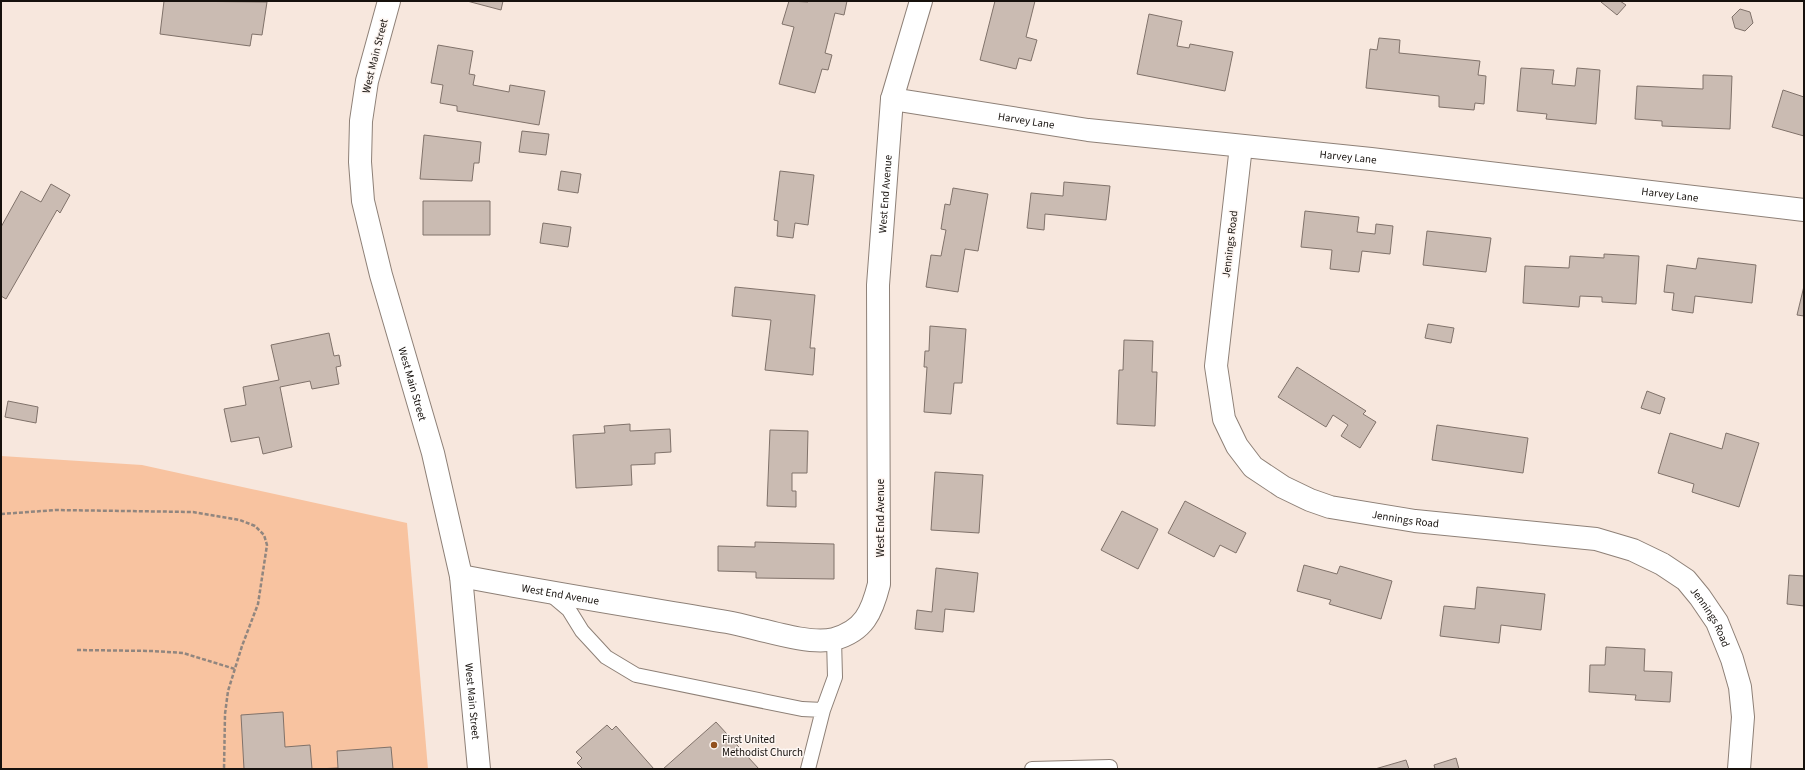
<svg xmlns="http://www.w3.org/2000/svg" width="1805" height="770" font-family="'Source Sans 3',sans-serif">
<rect width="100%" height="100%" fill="#f7e7dd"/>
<path fill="#f8c3a0" d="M1,456l141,9 265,58 21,246h-427z"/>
<path fill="#cabbb2" stroke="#80726a" d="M164,1l103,1 -5,33 -10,-1 -2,12 -90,-12z
M467,1h36l-2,9z
M789,1l19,1v-1h39l-3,14 -9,-2 -10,40 7,2 -4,15 -6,-1 -7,24 -36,-9 15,-57 -12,-3z
M995,1h40l-9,36 11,3 -6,21 -12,-3 -3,11 -36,-9z
M1602,1h18l6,4 -9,10 -16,-13z
M1740,9l10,3 3,11 -8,8 -10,-3 -3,-11z
M1149,14l33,7 -5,25 12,2 1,-4 43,8 -8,39 -88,-17z
M1379,38l21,2 -1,13 81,8 -2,14 8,1 -2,28 -9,-1 -1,7 -35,-3v-11l-73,-8 4,-39 7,1z
M438,45l35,6 -4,23 6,1 -2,10 36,7 1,-7 35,6 -6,34 -82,-14v-5l-17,-3 3,-18 -12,-2z
M1521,68l33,2 -2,14 23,2 2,-18 23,2 -4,54 -50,-5 1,-5 -30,-3z
M1703,75l29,1 -2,53 -68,-3v-5l-27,-2 2,-33 66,3z
M1783,90l21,7v39l-32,-9z
M522,131l27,3 -3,21 -27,-3z
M424,135l57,7 -2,21h-5l-2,18 -52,-2z
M561,171l20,3 -3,19 -20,-3z
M780,171l34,4 -6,50 -13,-2 -2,15 -16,-2 1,-15 -4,-1z
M1064,182l46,4 -4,34 -61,-6 -1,16 -17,-2 4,-35 32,3z
M51,184l19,11 -10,18 -3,-3 -51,89 -5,-3v-69l20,-36 20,11z
M953,188l35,6 -10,57 -13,-2 -7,43 -32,-5 5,-32 10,1 5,-26 -5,-1 4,-25 5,1z
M423,201h67v34h-67z
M1305,211l54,6 -2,15 18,2 1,-10 17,2 -3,28 -28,-3 -3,21 -29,-3 2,-19 -31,-3z
M543,223l28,4 -3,20 -28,-4z
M1427,231l64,7 -5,34 -63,-7z
M1604,254l35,2 -3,48 -34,-2v-5l-22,-1 -1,11 -56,-4 2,-37 44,2 1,-12 34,2z
M1698,258l58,7 -4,38 -57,-7 -2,17 -21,-3 2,-17 -10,-1 3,-27 29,4z
M1804,286v30l-7,-1z
M735,287l80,8 -5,53h5l-2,27 -48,-5 6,-50 -39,-4z
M1428,324l26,4 -3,15 -26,-5z
M930,326l36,3 -4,54h-8l-3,31 -27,-2 3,-45h-3l1,-16h4z
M329,333l5,23 5,-1 2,11 -5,1 3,17 -27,5 -2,-8 -30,6 12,60 -29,7 -4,-17 -28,5 -7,-33 22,-4 -3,-18 36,-7 -8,-35z
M1124,340l29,1 -1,31h5l-2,54 -38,-2 2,-54h4z
M1297,367l69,44 -3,3 13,8 -16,26 -19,-12 7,-11 -15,-10 -7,12 -48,-30z
M1647,391l18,7 -5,16 -19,-6z
M8,401l30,6 -2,16 -31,-6z
M630,424v7l40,-2 1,23 -16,1v11l-24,1 1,20 -56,3 -3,-53 32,-2 -1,-7z
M1437,425l91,13 -5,35 -91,-13z
M770,430l38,1 -1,42h-15v18h4v16l-29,-1z
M1670,433l52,16 4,-16 33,10 -20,64 -47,-15 2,-8 -36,-11z
M935,472l48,3 -4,58 -48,-3z
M1185,501l61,32 -10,20 -16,-8 -6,12 -46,-24z
M1122,511l36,18 -20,40 -37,-19z
M755,542l79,2v35l-78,-1v-6l-38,-1v-25l37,1z
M1304,565l33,9 3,-8 52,15 -11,38 -52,-15 2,-4 -34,-9z
M936,568l42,5 -4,39 -29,-3 -2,23 -28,-3 2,-19 15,2z
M1789,575l15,1v30l-17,-2z
M1477,587l68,7 -4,36 -40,-5 -2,18 -59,-7 4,-30 31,3z
M1606,647l39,2 -1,22 28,1 -2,30 -35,-2 1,-5 -47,-3 1,-27h15z
M283,712l2,35 25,-2 2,24h-68l-3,-54z
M716,722l43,47h-96z
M607,725l5,5 4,-4 38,43h-71l-6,-6 5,-5 -6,-6z
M391,747l2,22h-77l22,-1 -1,-17z
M1456,758l3,11h-24l-1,-4z
M1406,760l3,9h-34z"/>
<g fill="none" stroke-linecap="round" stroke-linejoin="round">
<g stroke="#8e8077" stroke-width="16">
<path id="lane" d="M550,594l19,16 13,21 24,26 30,18 166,34 21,1
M808,769l15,-59 12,-33 -1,-38
M1032,769l78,-2v2"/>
</g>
<g stroke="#8e8077" stroke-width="24">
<g id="street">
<path id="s1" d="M892,99l196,31 283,29 433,51"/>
<path id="s2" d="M1241,146l-25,220 8,53 13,27 16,21 30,20 27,13 20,7 85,14 181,18 37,11 29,14 24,16 14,17 17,25 15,37 8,28 3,30 -4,52"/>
<path id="s3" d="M461,576c88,17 177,31 266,46 29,5 81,24 107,17 30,-8 38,-27 45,-55l-1,-299 14,-186 29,-98"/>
</g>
</g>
<g stroke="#8e8077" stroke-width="24">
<g id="secondary">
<path id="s4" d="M389,1l-22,80 -6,40 -1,41 3,39 18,74 52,178 28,123 18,193"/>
</g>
</g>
<path stroke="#91867f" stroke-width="2.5" stroke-dasharray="4 2" stroke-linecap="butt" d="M1,514l55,-4 137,2 47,8 15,6 9,9 3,10 -9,59 -16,42 -14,45 -3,23 -1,55
M77,650l76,1 30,2 52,16"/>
<use href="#lane" stroke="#fff" stroke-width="14"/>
<use href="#street" stroke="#fff" stroke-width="22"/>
<use href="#secondary" stroke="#fff" stroke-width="22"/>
</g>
<circle fill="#92501d" stroke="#fdf6f2" stroke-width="1.5" cx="714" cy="745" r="4"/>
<g text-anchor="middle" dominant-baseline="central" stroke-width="3" stroke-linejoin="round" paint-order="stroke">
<g font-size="11" fill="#16110d" stroke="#fdf6f2">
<text transform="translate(375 56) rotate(-76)">West Main Street</text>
<text stroke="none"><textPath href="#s1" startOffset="136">Harvey Lane</textPath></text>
<text stroke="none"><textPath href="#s1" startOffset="460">Harvey Lane</textPath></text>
<text stroke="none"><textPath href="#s3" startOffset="845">West End Avenue</textPath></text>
<text stroke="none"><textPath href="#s1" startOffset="784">Harvey Lane</textPath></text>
<text transform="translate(1230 244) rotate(-83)">Jennings Road</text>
<text stroke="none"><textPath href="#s4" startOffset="393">West Main Street</textPath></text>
<text transform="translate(880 518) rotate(-90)">West End Avenue</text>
<text stroke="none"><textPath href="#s2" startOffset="495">Jennings Road</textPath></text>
<text stroke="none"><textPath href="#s3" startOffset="101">West End Avenue</textPath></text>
<text stroke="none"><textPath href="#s2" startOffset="831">Jennings Road</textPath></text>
<text stroke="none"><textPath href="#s4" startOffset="717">West Main Street</textPath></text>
</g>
<g font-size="11" fill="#16110d" stroke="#fdf6f2" text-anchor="start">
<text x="722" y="739">First United<tspan x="722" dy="13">Methodist Church</tspan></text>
</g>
</g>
<rect width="1805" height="770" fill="none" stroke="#16110d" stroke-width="4"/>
</svg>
